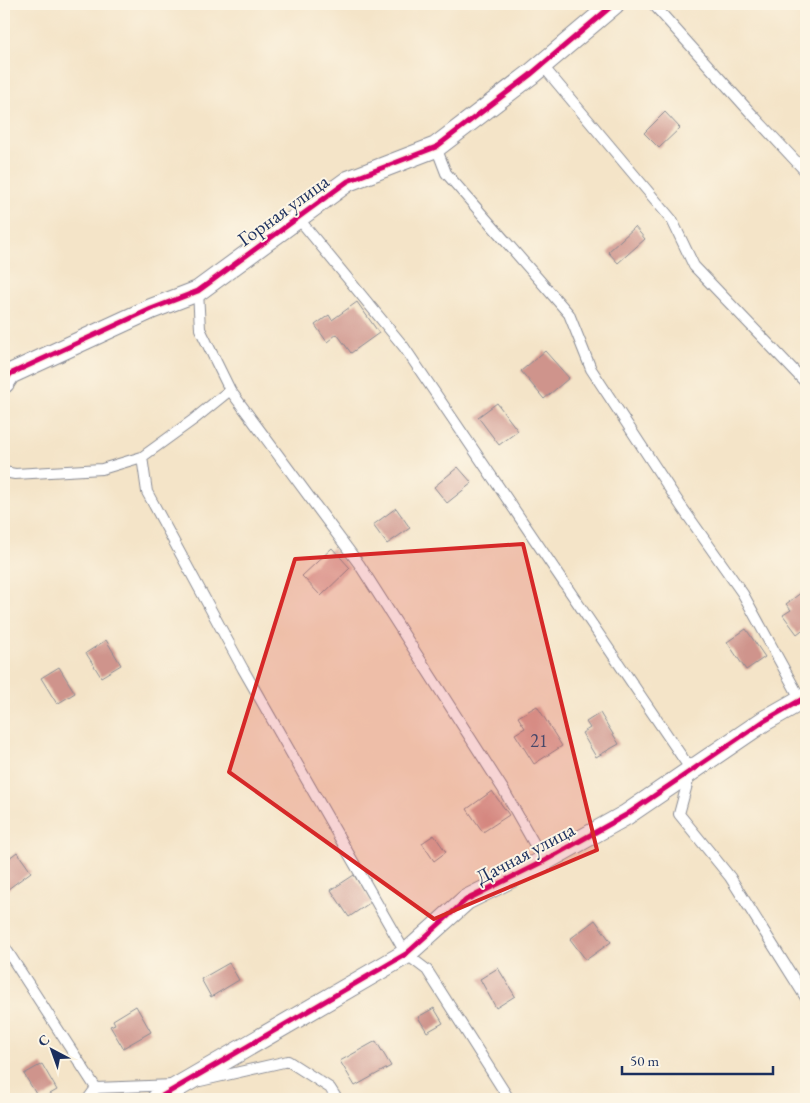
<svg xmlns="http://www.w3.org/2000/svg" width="810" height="1103" font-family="'EB Garamond',serif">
<rect width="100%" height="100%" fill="#fcf5e5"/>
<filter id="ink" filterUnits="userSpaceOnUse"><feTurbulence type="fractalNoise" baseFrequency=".02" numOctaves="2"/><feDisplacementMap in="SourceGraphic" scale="10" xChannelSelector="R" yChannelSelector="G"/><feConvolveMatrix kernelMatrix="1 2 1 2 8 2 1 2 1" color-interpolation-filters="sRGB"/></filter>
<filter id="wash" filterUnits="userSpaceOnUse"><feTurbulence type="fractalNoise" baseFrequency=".0096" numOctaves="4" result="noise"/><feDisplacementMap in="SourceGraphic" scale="20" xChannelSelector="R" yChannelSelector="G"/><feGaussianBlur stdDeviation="1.12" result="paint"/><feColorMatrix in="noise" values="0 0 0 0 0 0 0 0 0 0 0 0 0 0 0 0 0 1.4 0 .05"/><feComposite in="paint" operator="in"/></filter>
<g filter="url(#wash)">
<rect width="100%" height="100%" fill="#f4e4c8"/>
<g id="blocks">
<path fill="#cf948c" d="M665,112l15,16 -21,20 -15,-15z
M635,227l10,12 -27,24 -10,-11z
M357,302l22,31 -28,20 -14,-19 -10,8 -12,-17 14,-10 3,5z
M545,351l24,27 -25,21 -23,-28z
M497,403l21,28 -19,14 -21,-28z
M458,467l14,16 -25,20 -13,-16z
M396,508l14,20 -23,16 -14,-19z
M332,548l18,20 -29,28 -19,-20z
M806,589v38l-9,7 -14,-19 8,-5 -5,-6z
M746,629l19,28 -19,13 -19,-28z
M106,640l15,25 -20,12 -15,-24z
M59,667l16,26 -18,11 -16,-26z
M537,706l25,40 -28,18 -19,-30 10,-6 -7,-11z
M600,713l19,31 -23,13 -14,-24 8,-5 -4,-6z
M492,791l17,24 -26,17 -16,-23z
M434,835l12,17 -12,9 -12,-18z
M17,852l14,20 -27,20v-30z
M354,875l17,27 -22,15 -18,-27z
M595,920l16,22 -25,18 -16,-21z
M229,963l10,17 -28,17 -10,-18z
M498,968l17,28 -19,12 -16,-29z
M136,1006l15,26 -28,16 -13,-22 5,-2 -2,-4z
M434,1008l9,15 -16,9 -9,-15z
M376,1041l15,25 -36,20 -15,-25z
M42,1064l15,26 -16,9h-2l-15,-25z"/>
</g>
</g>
<g filter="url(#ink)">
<use href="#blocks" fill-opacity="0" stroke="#888a93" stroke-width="1"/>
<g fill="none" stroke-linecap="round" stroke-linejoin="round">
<g stroke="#888a93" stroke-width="12">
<path id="lane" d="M653,4l97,108 56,60
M542,65l130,155 22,46 112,117
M436,147l10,26 123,141 22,55 90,137 62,88 58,106
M298,218l106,129 287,423 -12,44 51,63 76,121
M198,291l2,38 30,61 129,174 144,225 41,72
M142,457l5,35 96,177 163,285 21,16 82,129
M4,472l11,2 87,-5 40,-12 51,-37 37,-30
M4,946l92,142 78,-3
M200,1081l88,-20 42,27 7,11
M88,1099l8,-11"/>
</g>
<g stroke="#888a93" stroke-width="22">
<path id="street" d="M4,383l6,-9 141,-65 47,-18 150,-110 88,-34 94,-72 84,-71
M157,1099l249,-145 60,-54 78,-39 82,-46 138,-94 42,-24"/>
</g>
<use href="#lane" stroke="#fff" stroke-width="10"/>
<use href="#street" stroke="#fff" stroke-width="20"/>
<g stroke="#fcf5e5" stroke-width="8">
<path id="cycleway" d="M4,383l6,-9 141,-65 47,-18 150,-110 88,-34 94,-72 84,-71
M157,1099l249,-145 60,-54 78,-39 82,-46 138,-94 42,-24"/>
</g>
<use href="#cycleway" stroke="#d6006c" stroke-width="5"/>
</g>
</g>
<path fill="#d62828" fill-opacity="0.2" stroke="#d62828" stroke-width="4" stroke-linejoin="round" d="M523,544l74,306 -163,69 -205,-147 66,-213z"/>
<g text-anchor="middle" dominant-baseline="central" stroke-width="4" stroke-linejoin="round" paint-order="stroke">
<g font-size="18" fill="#48486a">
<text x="539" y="740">21</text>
</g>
<g font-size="20" fill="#1b2f5e" stroke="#fcf5e5">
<text transform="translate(283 210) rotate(-36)">Горная улица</text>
<text transform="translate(525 853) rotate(-28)">Дачная улица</text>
</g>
</g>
<rect width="810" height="1103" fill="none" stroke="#fcf5e5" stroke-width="20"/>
<g transform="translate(52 1050) rotate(319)" stroke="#fcf5e5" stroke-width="4" paint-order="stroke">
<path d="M0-4L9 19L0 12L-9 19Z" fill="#1b2f5e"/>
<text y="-8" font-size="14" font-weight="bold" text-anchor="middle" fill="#1b2f5e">С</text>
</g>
<path d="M622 1066v8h151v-8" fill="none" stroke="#1b2f5e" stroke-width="2.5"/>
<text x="630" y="1066" font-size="15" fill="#1b2f5e" stroke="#fcf5e5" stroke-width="4" paint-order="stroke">50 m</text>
</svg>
